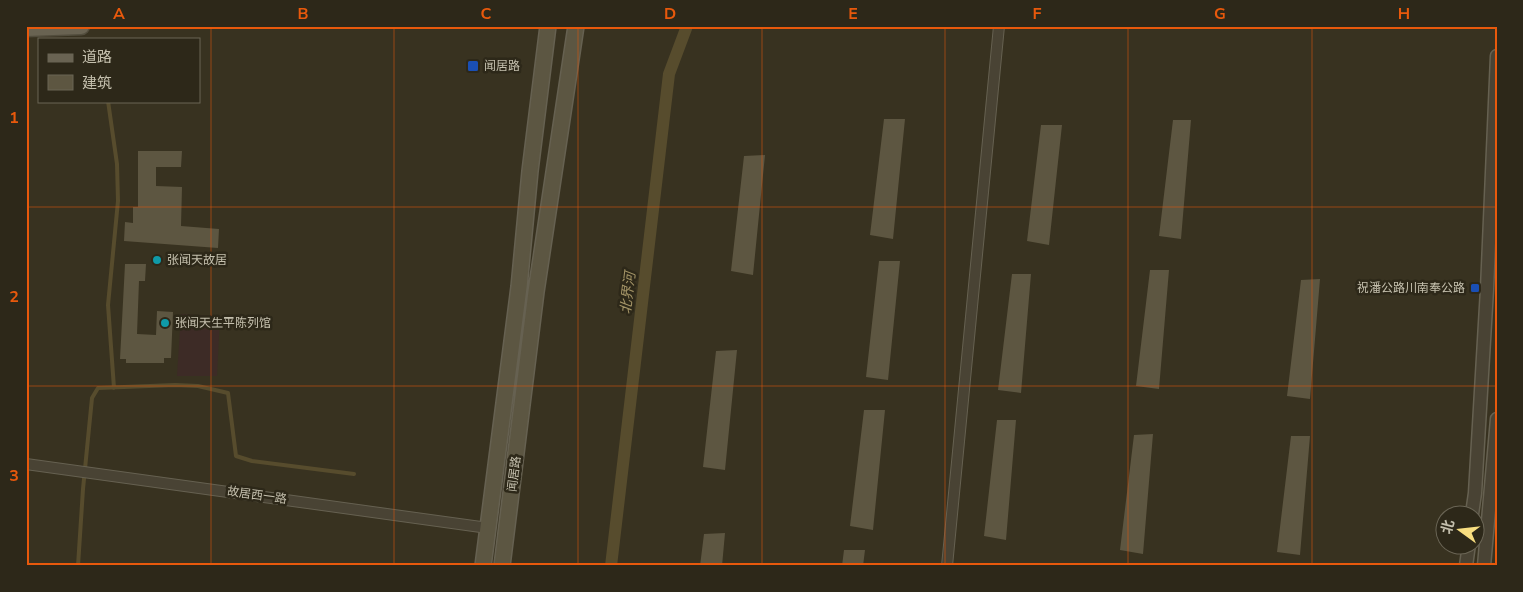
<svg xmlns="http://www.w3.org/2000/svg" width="1523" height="592" font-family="'Nunito Sans','Noto Sans SC',sans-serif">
<rect width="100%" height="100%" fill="#383220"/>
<path fill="#3d2b26" d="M181,314l39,2 -3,60h-40z"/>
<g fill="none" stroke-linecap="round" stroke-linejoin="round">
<path stroke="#574c2d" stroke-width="4" d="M108,101l9,63 1,37 -10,104 6,83
M78,566l5,-77 9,-91 6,-10 77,-3 23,1 30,7 8,63 16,5 102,13"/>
<path stroke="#574c2d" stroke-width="12" d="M611,566l58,-492 18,-48"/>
</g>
<path fill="#5d5641" d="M884,119h21l-12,120 -23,-4z
M1173,120h18l-10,119 -22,-3z
M1041,125h21l-13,120 -22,-4z
M138,151h44l-1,16h-25v19l26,1 -1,39 38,3 -1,19 -94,-7 1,-19 8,1v-16h5z
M765,155l-12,120 -22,-4 13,-115z
M879,261h21l-12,119 -22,-3z
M125,264h21l-1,17h-6l-2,53 19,1 1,-24 16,1 -2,46h-7v5h-38v-4h-6z
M1150,270h19l-10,119 -23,-3z
M1012,274h19l-10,119 -23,-3z
M1320,279l-10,120 -23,-3 14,-116z
M737,350l-12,120 -22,-3 13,-116z
M864,410h21l-12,120 -23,-4z
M997,420h19l-10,120 -22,-4z
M1153,434l-10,120 -23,-4 14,-115z
M1291,436h19l-10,119 -23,-3z
M725,533l-3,33h-22l4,-32z
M844,550h21l-2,16h-21z"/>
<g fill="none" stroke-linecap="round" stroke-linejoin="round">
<g stroke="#666151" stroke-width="12">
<path id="minor" d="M26,464l462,64
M947,566l52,-540"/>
</g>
<g stroke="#666151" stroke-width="15">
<path id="tertiary" d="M1472,514l3,-21 12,-204 10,-233
M1466,566l3,-22
M1484,566l13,-147"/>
</g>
<g stroke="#666151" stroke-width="18">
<path id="secondary" d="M483,566l36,-279 11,-116 18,-145
M502,566l34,-274 40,-266"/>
</g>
<g stroke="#524d3d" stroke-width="19">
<path id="primary" d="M26,28l55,-2"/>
</g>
<use href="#minor" stroke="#494334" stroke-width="10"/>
<use href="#tertiary" stroke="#494334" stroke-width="12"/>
<use href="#secondary" stroke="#5c5642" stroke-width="15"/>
<use href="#primary" stroke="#696352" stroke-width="16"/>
</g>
<path fill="none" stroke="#e8590c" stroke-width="1" stroke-opacity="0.55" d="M211,26v540M394,26v540M578,26v540M762,26v540M945,26v540M1128,26v540M1312,26v540M26,207h1471M26,386h1471"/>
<g fill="#1a4fb4" stroke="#2d2819" stroke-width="2">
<rect x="467" y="60" width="12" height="12" rx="2.5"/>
<rect x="1470" y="283" width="10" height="10" rx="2.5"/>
</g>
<g fill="#0f9aa8" stroke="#2d2819" stroke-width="2">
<circle cx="157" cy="260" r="5"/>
<circle cx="165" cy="323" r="5"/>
</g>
<g text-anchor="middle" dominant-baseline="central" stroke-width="5" stroke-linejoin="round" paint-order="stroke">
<g font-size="12" fill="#c5c0ae" stroke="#2d2819" text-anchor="start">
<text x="484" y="66">闻居路</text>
<text x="167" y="260">张闻天故居</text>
<text x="1465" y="288" text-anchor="end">祝潘公路川南奉公路</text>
<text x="175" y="323">张闻天生平陈列馆</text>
</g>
<g font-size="12" fill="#c5c0ae" stroke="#2d2819">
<text transform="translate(514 474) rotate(-83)">闻居路</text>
<text transform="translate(257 495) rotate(8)">故居西一路</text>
</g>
<g font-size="14" font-style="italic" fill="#a59567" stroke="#2d2819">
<text transform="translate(628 293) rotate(-83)">北界河</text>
</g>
</g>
<rect width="1523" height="592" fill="none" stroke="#2d2819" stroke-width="55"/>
<rect x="38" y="38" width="162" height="65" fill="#2d2819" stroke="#6a6555"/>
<rect x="48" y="54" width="25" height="8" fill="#696352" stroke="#6a6555"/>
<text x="82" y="62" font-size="15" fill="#c5c0ae">道路</text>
<rect x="48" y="75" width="25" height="15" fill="#5d5641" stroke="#6a6555"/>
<text x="82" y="88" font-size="15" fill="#c5c0ae">建筑</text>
<g transform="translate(1460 530) rotate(285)"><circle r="24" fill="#2d2819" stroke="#6a6555"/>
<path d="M0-4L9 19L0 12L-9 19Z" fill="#f8de80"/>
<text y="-8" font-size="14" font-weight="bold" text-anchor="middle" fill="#c5c0ae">北</text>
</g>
<rect x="28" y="28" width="1468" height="536" fill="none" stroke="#e8590c" stroke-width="2"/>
<g font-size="16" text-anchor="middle" font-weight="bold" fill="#e8590c">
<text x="119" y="19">A</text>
<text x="303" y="19">B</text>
<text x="486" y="19">C</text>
<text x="670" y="19">D</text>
<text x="853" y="19">E</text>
<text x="1037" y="19">F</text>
<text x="1220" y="19">G</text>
<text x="1404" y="19">H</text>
<text x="14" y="123">1</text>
<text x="14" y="302">2</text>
<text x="14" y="481">3</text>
</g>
</svg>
